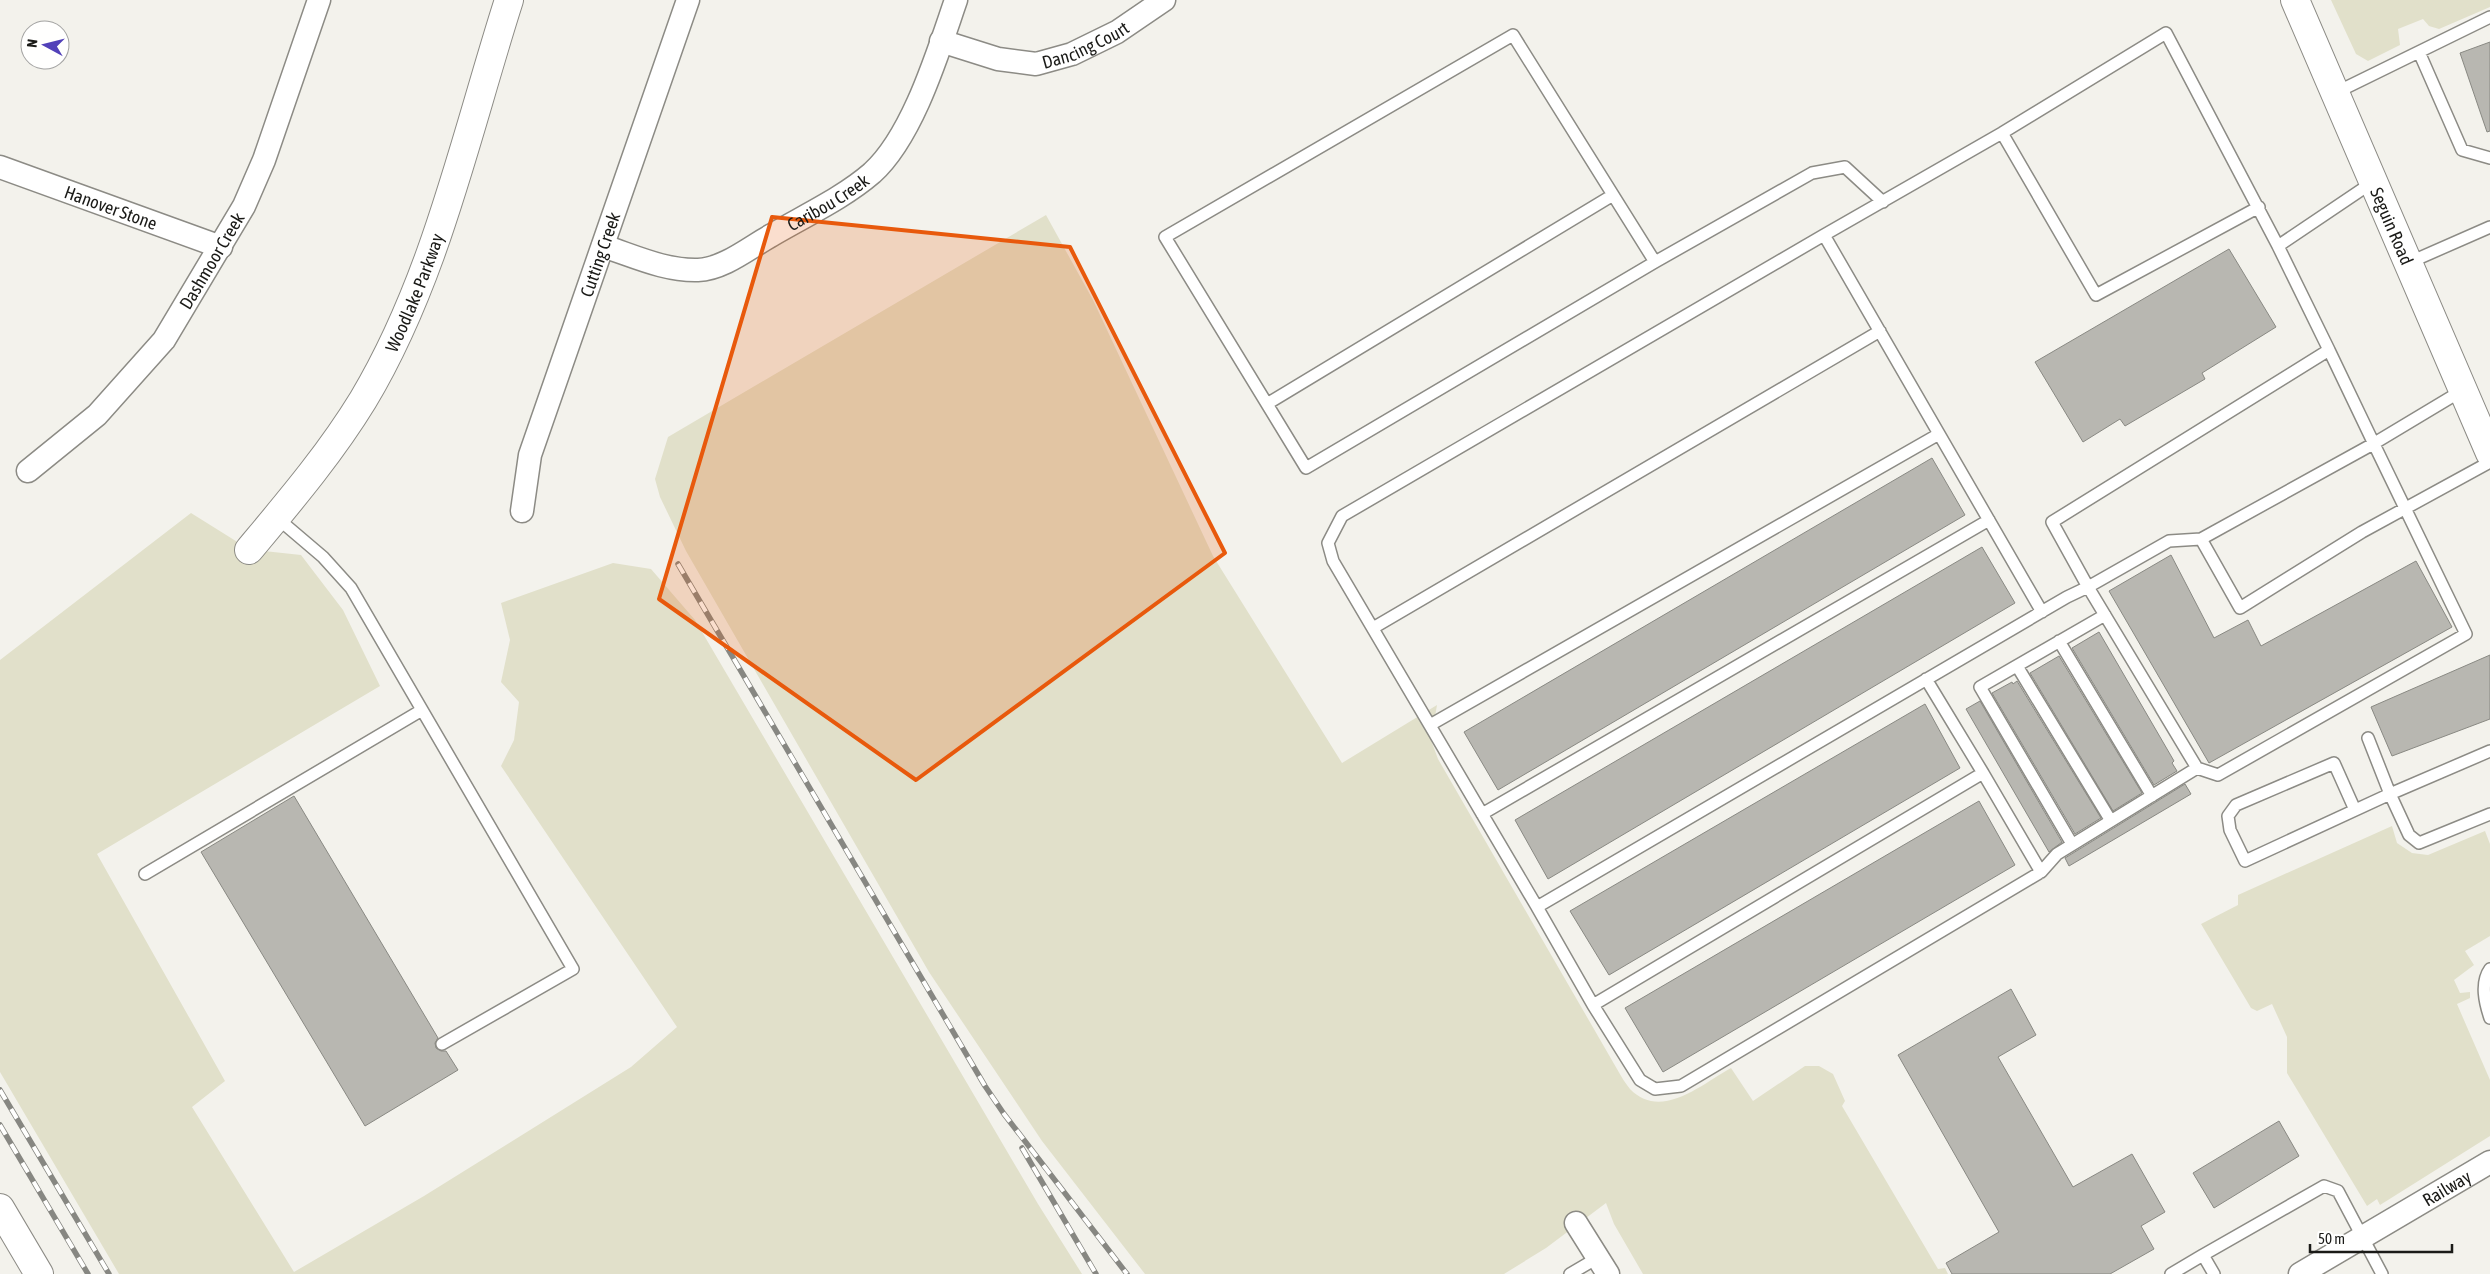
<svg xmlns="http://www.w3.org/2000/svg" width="2490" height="1274" font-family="'Asap Condensed',sans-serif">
<rect width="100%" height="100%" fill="#f3f2ec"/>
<path fill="#e1e0ca" d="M2331,0h159v7l-51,22 -10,-3 -6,-7 -25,10 2,16 -32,16 -12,-7z
M1046,215l47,85 120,256 129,207 95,-58 -6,35 7,19 179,310c4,7 8,14 13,20 31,32 72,-5 101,-21l22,33 52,-35h14l14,8 12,27 -3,5 96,163 7,-1 3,6h-305l-29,-50 -8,-21 -60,45 -42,26h-359l-103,-133 -113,-169 -243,-421 -26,-54 -5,-18 13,-42z
M191,513l48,30 25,8 37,4 42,55 37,76 -283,168 128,227 -33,26 102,165 130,-76 207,-129 46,-40 -176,-261 13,-26 5,-38 -18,-20 9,-42 -9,-37 112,-40 38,6 44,51 343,584 44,70h-963l-119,-202v-412z
M2392,826l5,17 15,10 16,2 57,-24 5,13v92l-25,15 9,14 -20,15 6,13 10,-1v6l-13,6 33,76v56l-110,69 -3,-6 -10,7 -80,-133v-36l-15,-33 -15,7 -6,-3 -50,-84 37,-19v-10z"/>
<path fill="#b8b7b1" stroke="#898983" d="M2490,42v89l-3,1 -27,-79z
M2229,249l47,78 -74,46 3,6 -80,47 -5,-7 -37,23 -48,-80z
M1932,458l33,57 -467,275 -34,-58z
M1982,547l33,56 -467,276 -33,-59z
M2171,555l43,83 34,-18 13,26 155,-85 36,66 -243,136 -100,-172z
M2099,632l75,129 -2,2 5,8 -23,14 -82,-137z
M2490,655v64l-98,37 -21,-49z
M2059,656l83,137 -29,18 -83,-138z
M2017,681l84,137 -26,16 -83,-141 20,-11 1,2z
M1980,701l82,141 -13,10 -83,-143z
M1925,704l35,64 -351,207 -39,-64z
M2185,784l6,10 -122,72 -4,-8z
M294,796l144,242 -3,5 1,5 5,3h5l12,19 -93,56 -164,-274z
M1979,801l36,64 -352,207 -38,-64z
M2011,989l25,46 -38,22 75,130 59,-33 33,58 -24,14 13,23 -44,25h-158l-6,-11 53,-31 -101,-177z
M2279,1121l20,35 -85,52 -21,-35z"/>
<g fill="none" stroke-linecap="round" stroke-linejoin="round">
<g stroke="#8c8b85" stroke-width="14">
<path id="service" d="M2419,52l43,98 28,8
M2335,93l155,-76
M2002,133l94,162 163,-88
M1824,235l178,-102 164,-100 112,213
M1655,262l-142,-227 -348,202 141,231 349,-206 157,-89 33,-6 38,35
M2408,263l82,-36
M2329,350c45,95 91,189 137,284l-248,141 -21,-7 -109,-181 81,-46 32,-2 39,69 122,-76 128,-70
M1267,404l346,-209
M276,517l47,40 28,31 222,381 -131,75
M2201,539l172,-95 90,-54
M1373,628l507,-297
M2059,641l93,155
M2017,666l94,155
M1926,679l57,94 -390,232 -56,-98 530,-310 21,-10 -36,-65 277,-172 -51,-104 95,-64
M1430,725l509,-291
M2368,738l22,56 100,-43
M2355,810l-21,-47 -98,42 -8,11 2,14 15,31 145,-67 19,41 10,8 71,-29
M1482,814l507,-294
M2072,844l-92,-157 125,-72
M2041,872l16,-18 140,-86
M145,874l277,-164
M1537,907l-204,-346 -5,-18 14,-27 482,-281 218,377
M2490,969c-10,14 -5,34 0,49
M1593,1005l47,75 15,9 26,-3 360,-214 -58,-99
M2203,1255l121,-69 14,5 44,83
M1570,1274l29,-17
M2171,1274l32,-19 11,19"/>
</g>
<g stroke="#8c8b85" stroke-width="25">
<g id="minor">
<path id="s1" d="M941,41l57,18 38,5 36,-10 45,-22 47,-32"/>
<path id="s2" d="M0,167l221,80"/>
<path id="s3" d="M603,246c31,10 62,25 95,24 26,-1 52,-23 74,-35 34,-20 71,-37 100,-62 41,-37 66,-121 84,-173"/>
<path id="s4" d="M28,471l69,-56 67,-75 80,-134 20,-46 55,-160"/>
<path id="s5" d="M522,511l8,-56 158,-455"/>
<path d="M1576,1223l32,51"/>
<path id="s6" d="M2300,1274l190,-112"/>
</g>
</g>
<g stroke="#8c8b85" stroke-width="30">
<g id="tertiary">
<path id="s7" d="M249,550c40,-48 81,-96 114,-150 73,-122 103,-266 146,-400"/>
</g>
</g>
<g stroke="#8c8b85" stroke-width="30">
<path id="secondary" d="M0,1208l39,66"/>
</g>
<g stroke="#8c8b85" stroke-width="30">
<g id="primary">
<path id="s8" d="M2295,0l195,453"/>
</g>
</g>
<use href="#service" stroke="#fff" stroke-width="11"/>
<use href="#minor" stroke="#fff" stroke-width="22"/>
<use href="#tertiary" stroke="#fff" stroke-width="28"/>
<use href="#secondary" stroke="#fff" stroke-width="28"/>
<use href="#primary" stroke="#fff" stroke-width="28"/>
<g stroke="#878782" stroke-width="5.5">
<path id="rail" d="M678,564l307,522 19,28 123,160
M0,1090l109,184
M0,1125l88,149
M1022,1148l74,126"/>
</g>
<use href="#rail" stroke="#fffffe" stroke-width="4" stroke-dasharray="11" stroke-linecap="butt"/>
</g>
<path fill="#e8590c" fill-opacity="0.2" stroke="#e8590c" stroke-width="4" stroke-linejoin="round" d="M772,217l298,30 155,306 -309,227 -257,-181z"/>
<g text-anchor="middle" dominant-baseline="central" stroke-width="4.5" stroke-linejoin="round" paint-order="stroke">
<g font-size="18" fill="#1a1a17" stroke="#fffffe">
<text stroke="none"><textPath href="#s1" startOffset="151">Dancing Court</textPath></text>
<text stroke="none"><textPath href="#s3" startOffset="246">Caribou Creek</textPath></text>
<text stroke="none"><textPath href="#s2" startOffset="118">Hanover Stone</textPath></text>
<text stroke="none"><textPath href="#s8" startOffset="246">Seguin Road</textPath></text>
<text stroke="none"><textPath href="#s5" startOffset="269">Cutting Creek</textPath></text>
<text stroke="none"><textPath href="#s4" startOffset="282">Dashmoor Creek</textPath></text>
<text stroke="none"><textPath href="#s7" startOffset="308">Woodlake Parkway</textPath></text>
<text stroke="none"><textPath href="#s6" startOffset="170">Railway</textPath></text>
</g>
</g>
<g transform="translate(45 45) rotate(277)"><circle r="24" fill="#fffffe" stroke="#a3a3a2"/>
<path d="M0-4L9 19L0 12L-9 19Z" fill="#5241b9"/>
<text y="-8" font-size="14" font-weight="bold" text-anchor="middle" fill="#1a1a17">N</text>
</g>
<path d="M2310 1244v8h142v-8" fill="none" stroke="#1a1a17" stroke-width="2.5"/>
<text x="2318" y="1244" font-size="15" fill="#1a1a17" stroke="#fffffe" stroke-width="4" paint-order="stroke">50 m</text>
</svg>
